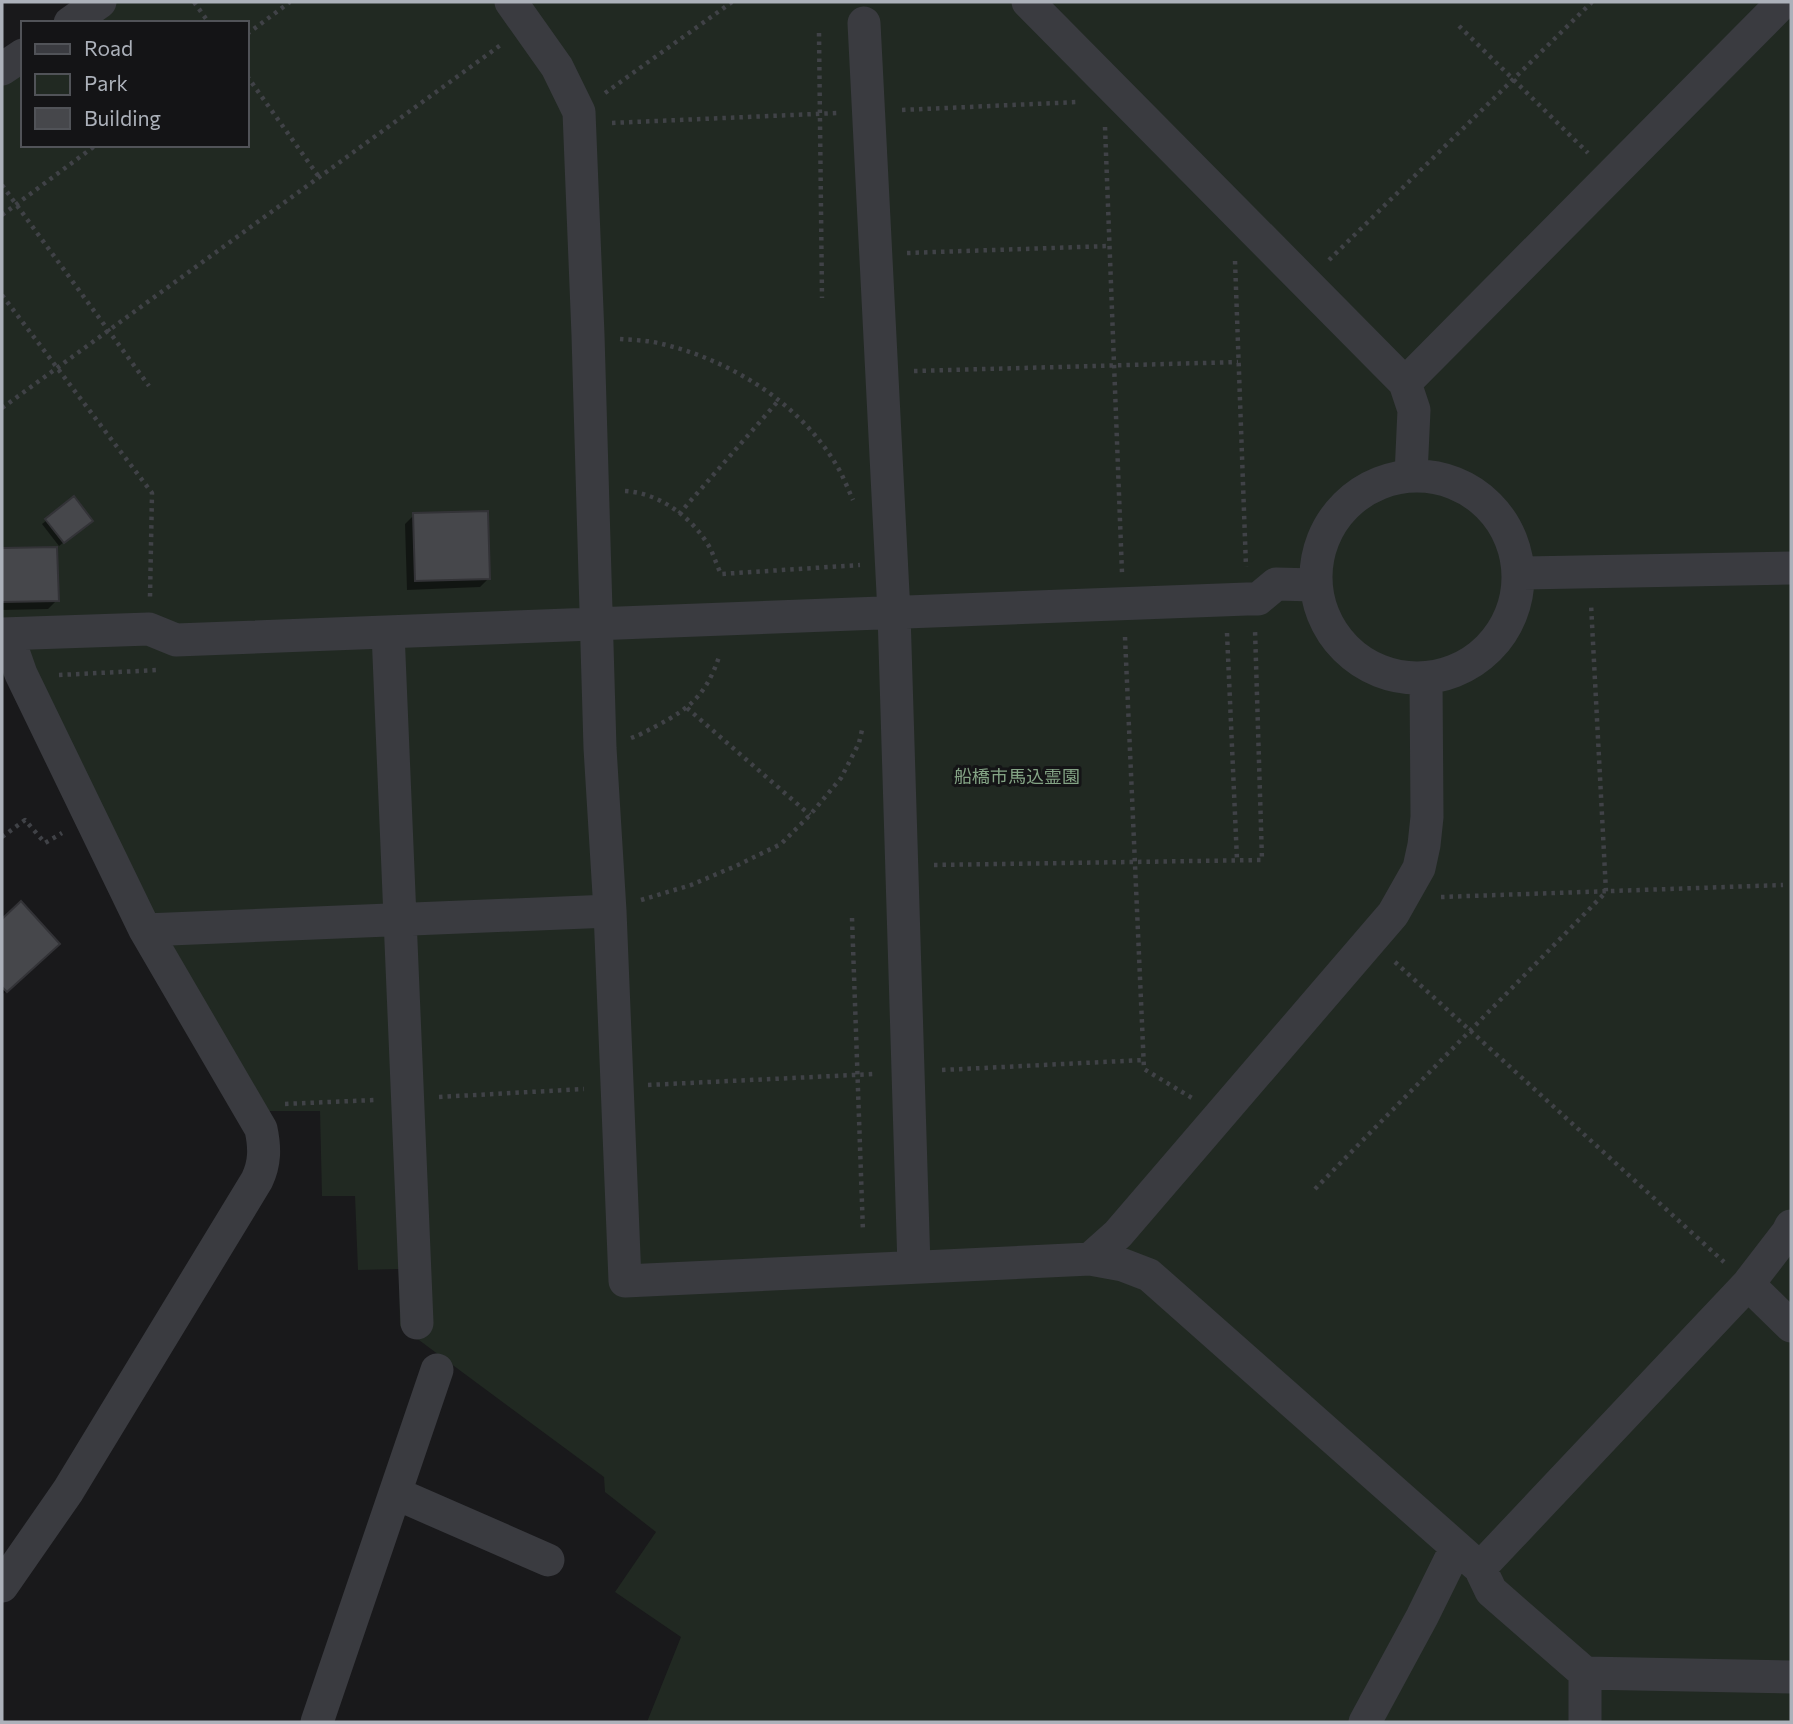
<svg xmlns="http://www.w3.org/2000/svg" width="1793" height="1724" font-family="Commissioner,'Noto Sans JP',sans-serif">
<rect width="100%" height="100%" fill="#19191b"/>
<path fill="#212922" d="M111,2h1680v1720h-1144l34,-85 -66,-45 41,-60 -51,-40 -1,-15 -204,-151 -1,-57 -41,1 -3,-74h-33l-2,-85h-51l-267,-438v-596l21,-14v82h224v-122h-167z"/>
<path fill="#0007" d="M74,499l13,25 -28,22 -17,-22z
M414,515l75,63 -9,9 -73,3 -2,-66z
M55,549l2,51 -9,9 -46,1v-60z
M21,904l28,49 -47,42v-74z"/>
<path fill="#46474b" stroke="#333337" stroke-width="2" d="M74,496l19,25 -29,22 -19,-24z
M488,511l2,68 -75,2 -2,-68z
M57,547l2,54 -57,1v-54z
M21,901l39,43 -53,48 -5,-5v-68z"/>
<g fill="none" stroke-linecap="round" stroke-linejoin="round">
<path stroke="#404247" stroke-width="4.5" stroke-dasharray="3.5 5" stroke-linecap="butt" d="M194,2l15,21
M1459,26l129,127
M819,33l3,265
M247,34l43,-32
M247,76l72,101
M605,93l127,-91
M902,110l176,-8
M612,123l225,-10
M1105,127l17,446
M2,185l147,201
M2,215l94,-70
M907,253l202,-7
M1329,260l263,-258
M1235,261l11,306
M2,295l150,198 -2,104
M620,339c12,1 25,1 38,4 71,16 141,59 179,123 6,10 11,23 16,34
M914,371l324,-9
M2,408l500,-364
M625,491c35,2 68,27 85,57 4,8 7,18 11,26l139,-9
M679,514l100,-114
M1227,633l10,227
M1125,637l19,432 48,29
M59,675l99,-5
M687,708l123,107
M631,738l8,-3c44,-23 65,-32 81,-81
M2,837l23,-17 20,23 17,-10
M934,865l328,-5 -7,-230
M1441,897l342,-12
M641,900l50,-15 47,-20 43,-21 29,-29 31,-37 18,-35 3,-13
M852,918l11,314
M1395,962l329,300
M942,1070l202,-10
M648,1085l226,-11
M439,1097l145,-8
M285,1104l89,-4
M1315,1189l291,-297 -15,-288"/>
<path stroke="#3a3b40" stroke-width="33" d="M511,2l46,65 22,45 9,223 12,413 10,163 15,370 465,-22 33,6 26,10 331,293 11,23 94,82v49
M1028,2l377,381 9,27 -3,65
M70,23l30,-21
M864,23l30,590 20,654
M2,69l21,-14
M1405,383l378,-381
M1316 577a101 101 0 1 1 202 0a101 101 0 1 1-202 0Z
M1519,573l272,-5
M388,632l29,691
M2,634l147,-5 27,11 1071,-41h11l18,-15 39,1
M145,930l465,-19
M1090,1259l28,-25 275,-320 26,-46 5,-23 3,-28 -1,-139
M1748,1284l43,42
M395,1493l153,67
M1480,1568l268,-284 40,-52 3,-6
M2,1586l66,-95 189,-311c8,-17 8,-32 4,-51l-116,-199 -124,-256 -14,-40
M1585,1673l206,4
M317,1722l120,-352
M1365,1722l57,-105 34,-69"/>
</g>
<g text-anchor="middle" dominant-baseline="central" stroke-width="6" stroke-linejoin="round" paint-order="stroke">
<g font-size="18" fill="#84a485" stroke="#141416">
<text x="1017" y="776">船橋市馬込霊園</text>
</g>
</g>
<rect width="1793" height="1724" fill="none" stroke="#acb1ba" stroke-width="7"/>
<rect x="21" y="21" width="228" height="126" fill="#141416" stroke="#515358" stroke-width="2"/>
<rect x="35" y="44" width="35" height="10" fill="#3a3b40" stroke="#515358" stroke-width="2"/>
<text x="84" y="56" font-size="21" fill="#acb1ba">Road</text>
<rect x="35" y="74" width="35" height="21" fill="#212922" stroke="#515358" stroke-width="2"/>
<text x="84" y="91" font-size="21" fill="#acb1ba">Park</text>
<rect x="35" y="108" width="35" height="21" fill="#46474b" stroke="#515358" stroke-width="2"/>
<text x="84" y="126" font-size="21" fill="#acb1ba">Building</text>
</svg>
